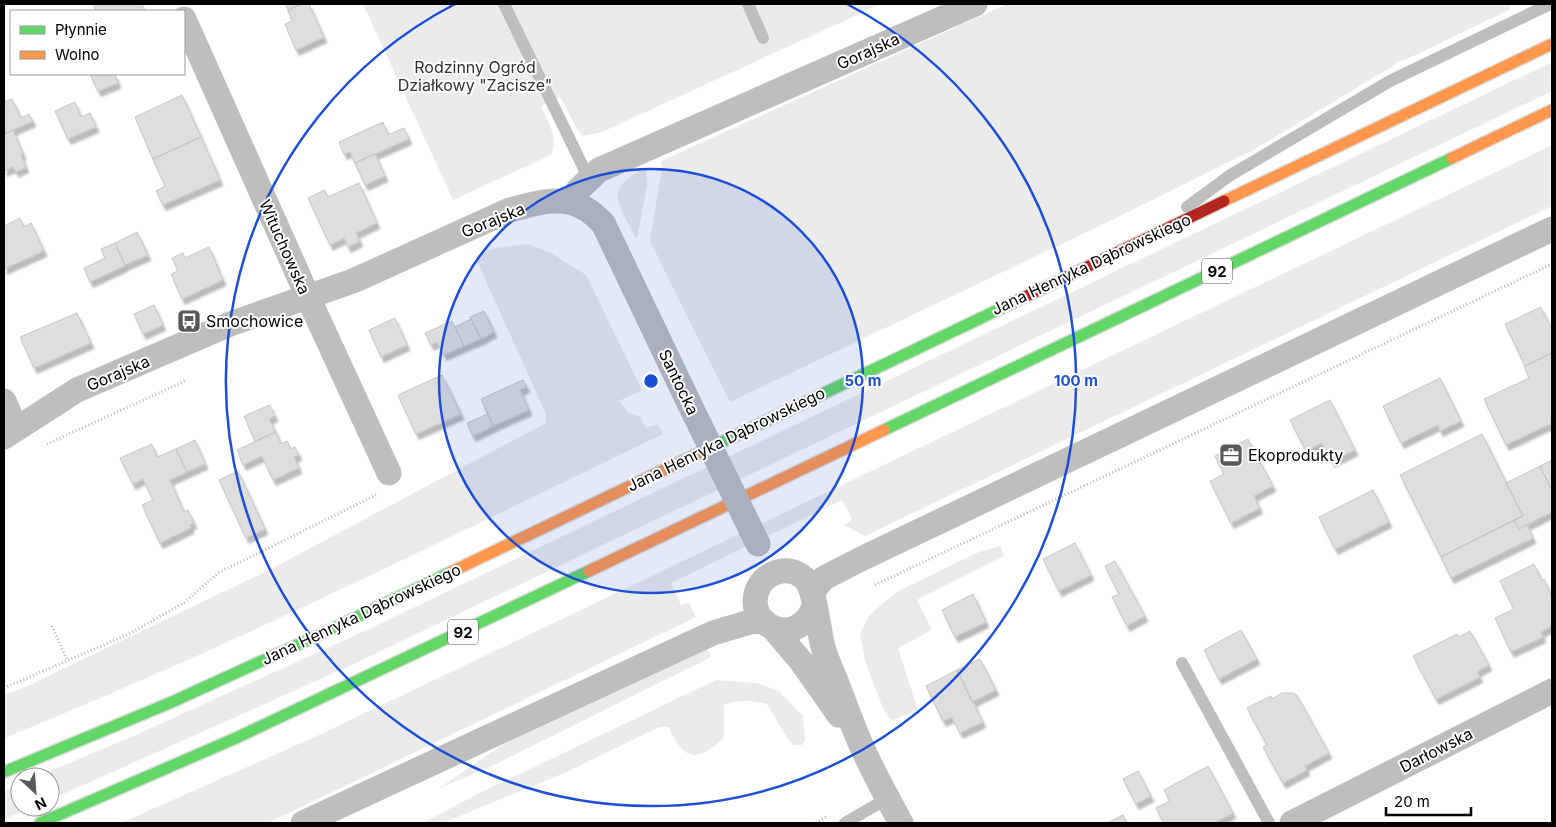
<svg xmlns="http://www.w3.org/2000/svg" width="1556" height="827" font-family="Inter,sans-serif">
<defs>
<filter id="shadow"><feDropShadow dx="3" dy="5.5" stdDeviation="1" flood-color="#0004"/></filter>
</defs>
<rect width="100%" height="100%" fill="#fff"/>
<path fill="#ebebeb" d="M363,4h518l-279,128 -20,4 -6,-9 -16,-30 -19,9c7,16 18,32 10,49l-98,45z
M1007,4h504l-2,6 -104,50 -10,2 1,2 -141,85 -145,72 -380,181 -80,-161 12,-72 -1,-8z
M1552,62v29l-1196,572 -306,137v-23h-14l102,-43 231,-105z
M1552,145v61l-687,330 -21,-11 7,-5v-3l-9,-17 -171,83 10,22 8,-2 7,14 -428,206h-147l198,-88 176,-84z
M646,168l1,16 -10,56c-18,-36 -36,-51 9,-72z
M528,244l23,9 35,22 56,115 -23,11 10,12 11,4 6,11 12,-4 5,10c-217,105 -435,214 -659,304v-43l15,-5 250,-120 277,-147v-9l-70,-155v-3l20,-8z
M1000,546l4,10 -87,44 15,30 -34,18 21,65 -15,2 -11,5 -4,-2 -7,-12 -17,-45 -5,-27 9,-18 13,-12 18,-14 79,-38z
M706,646l5,11 -217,108 -56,24 67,-46z
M716,680l41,3 22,8 24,25 2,25 -3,4h-8l-5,-4 -22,-37c-15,-4 -29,-5 -43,1v32c-11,12 -29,27 -43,11 -5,-5 -9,-14 -12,-21h-10l-90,44 -126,52h-15l-2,-2 58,-30z
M20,784v23h13l-29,12v-28z"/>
<path fill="#dedede" stroke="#c6c6c6" filter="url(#shadow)" d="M93,4h49l3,7h-49z
M285,4h17l-14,6z
M302,4h7l15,33 -28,13 -11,-26 7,-3 -4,-11z
M90,74h25l3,9 -20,8z
M182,95l19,42 -48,22 -18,-42z
M12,99l9,19 8,-4 4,7 -29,13v-32z
M75,102l6,15 9,-4 6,14 -28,12 -13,-28z
M383,122l5,13 16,-7 5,11 -54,24 -5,-11 -6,2 -5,-12z
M13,130l10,24 -2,1 5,12 -10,5 -3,-5 -9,4v-37z
M201,137l19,43 -57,25 -7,-14 9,-5 -12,-27z
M375,154l10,22 -20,9 -10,-22z
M359,183l18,40 -21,10 4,8 -12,6 -4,-9 -14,7 -22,-47 17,-8 3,7z
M20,218l4,9 7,-4 13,28 -40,18v-43z
M137,232l11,23 -23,10 -10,-22z
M115,243l10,23 -35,16 -6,-14 21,-10 -4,-9z
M209,247l14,33 -41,19 -11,-25 7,-3 -6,-13 11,-5 2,5z
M154,305l9,20 -20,9 -9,-20z
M1541,307l11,24v22l-27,13 -20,-42z
M484,311l10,21 -13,7 -11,-22z
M77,313l14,30 -57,25 -14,-31z
M395,318l12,27 -26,12 -12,-27z
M471,319l10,20 -17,7 -9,-19z
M452,321l12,25 -20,9 -7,-13 -6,3 -6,-12z
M1552,353v64h-1l1,6 -46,22 -22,-46 45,-21 -5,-12z
M442,375l19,39 -45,20 -18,-39z
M1440,378l21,43 -21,10 -2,-6 -37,18 -18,-37z
M523,380l4,7 -7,3 9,20 -36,16 -12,-27z
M1330,400l25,50 -23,12 -10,-19 -16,8 -16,-31z
M270,405l5,11 -6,3 7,13 -21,9 -11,-25z
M488,414l5,12 -20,10 -6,-13z
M276,432l5,12 6,-3 4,8 4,-2 4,8 -5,2 5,11 -26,12 -11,-24 -19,9 -6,-15z
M1482,434l41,82 -82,41 -41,-82z
M1248,439l25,47 -19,10 6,12 -29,15 -21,-42 14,-7 -9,-18z
M195,440l10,24 -18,8 -11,-23z
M152,444l5,13 19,-8 11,23 -17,8 14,32 4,-2 6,13 -4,2 1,3 -31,15 -18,-38 11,-5 -10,-21 -10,5 -13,-26z
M1552,460v31l-12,-25z
M1540,466l12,25v21l-33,17 -5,-9 9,-4 -17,-33z
M238,471l27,58 -19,9 -27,-58z
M1373,490l16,32 -54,27 -16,-32z
M1514,520l5,9 8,-4 6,13 -82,40 -10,-21z
M1075,543l16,32 -32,16 -16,-32z
M1115,561l30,55 -18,10 -15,-29 7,-3 -14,-28z
M1534,564l8,17 2,-2 8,18v29l-11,6 2,5 -32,15 -16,-34 19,-9 -14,-28z
M973,594l13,28 -31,15 -13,-27z
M1241,630l16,29 -38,20 -15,-29z
M1470,631l19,34 -12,7 3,5 -44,22 -23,-43 44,-22 2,3z
M980,659l16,31 -24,12 -15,-32z
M957,670l26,52 -23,11 -8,-16 -9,4 -17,-35z
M1282,693h12l4,4 31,56 -24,13 2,4 -24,13 -20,-36 4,-2 -20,-37 24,-12 1,3z
M1208,766l25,47 -20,10h-49l-8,-15 14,-7 -6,-11z
M1138,771l13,25 -15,8 -13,-25z
M1123,815l4,8h-20z"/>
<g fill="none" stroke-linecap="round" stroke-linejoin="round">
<g stroke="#dbdbdb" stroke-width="14">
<path id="fast" d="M884,430l568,-272
M718,444l288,-138
M4,772l168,-70 149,-68 132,-63
M40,823l196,-85 353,-167"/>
</g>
<g stroke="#dbdbdb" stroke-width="14">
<path id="slow" d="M1452,158l100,-48
M1224,201l328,-157
M453,571l265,-127
M589,571l295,-141"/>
</g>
<g stroke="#dbdbdb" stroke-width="14">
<path id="jam" d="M1006,306l218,-105"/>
</g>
<path stroke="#b9b9b9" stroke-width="3" stroke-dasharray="1 2.5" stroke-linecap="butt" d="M47,444l138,-63
M875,585l677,-321
M52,626l15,34
M4,688l125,-54 56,-32 33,-29 158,-78
M816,823l10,-6"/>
<path stroke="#bebebe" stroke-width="12" d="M504,4l85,175
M748,4l15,34
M1187,207l42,-31 161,-95 160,-77
M1182,663l87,160
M845,823l43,-25"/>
<path stroke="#bebebe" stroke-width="25" d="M184,19l124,278 81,176
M572,203l6,-13 21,-20 376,-166
M4,401l12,28
M4,437l73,-47 153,-66 123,-43 157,-71c23,-6 51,-16 74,-2 7,3 13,10 19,15l86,180
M813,591l11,-13 37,-19 691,-330
M814,606c-14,41 -66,24 -58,-12 5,-21 32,-31 48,-16 12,11 14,51 19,69 4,14 11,28 16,42 8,20 15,41 24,60 11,25 25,50 38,74
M772,627l29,34 38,54
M303,823l410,-190 37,-11 14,-1
M1292,823l260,-132"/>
<use href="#fast" stroke="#63d668" stroke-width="11"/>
<use href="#slow" stroke="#ff974d" stroke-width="11"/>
<use href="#jam" stroke="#b3261e" stroke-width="11"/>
<path stroke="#bebebe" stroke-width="25" d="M689,403l69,141"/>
</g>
<circle cx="651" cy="381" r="212" fill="#1d4ed8" fill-opacity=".12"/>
<g fill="none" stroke="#1d4ed8" stroke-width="2.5">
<circle cx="651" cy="381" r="212"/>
<path d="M847 4A425 425 0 1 1 455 4"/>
</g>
<defs>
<g id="bus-square" transform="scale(1.25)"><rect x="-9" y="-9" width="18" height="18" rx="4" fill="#595959" stroke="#fff"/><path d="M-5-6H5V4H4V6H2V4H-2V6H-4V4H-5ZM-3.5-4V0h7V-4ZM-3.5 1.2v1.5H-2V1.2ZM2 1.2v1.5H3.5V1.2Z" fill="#fff"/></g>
<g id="office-square" transform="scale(1.25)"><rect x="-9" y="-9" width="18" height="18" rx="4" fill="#595959" stroke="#fff"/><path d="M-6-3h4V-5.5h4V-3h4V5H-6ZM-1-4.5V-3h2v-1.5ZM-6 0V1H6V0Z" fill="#fff"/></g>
</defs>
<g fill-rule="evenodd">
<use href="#bus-square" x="189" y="321"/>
<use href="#office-square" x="1231" y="455"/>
</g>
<g text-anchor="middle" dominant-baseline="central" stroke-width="4" stroke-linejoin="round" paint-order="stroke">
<g fill="#fff" stroke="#4c4c4c" stroke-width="1">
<rect x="1202" y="258.5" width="30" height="25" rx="4"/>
<rect x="448" y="619.5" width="30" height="25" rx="4"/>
</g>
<g font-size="15" font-weight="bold" fill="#000">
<text x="1217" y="271">92</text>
<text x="463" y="632">92</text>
</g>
<g font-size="16" fill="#000" stroke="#fff">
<text transform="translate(868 51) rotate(-24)">Gorajska</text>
<text transform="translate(493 220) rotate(-22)">Gorajska</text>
<text transform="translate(285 247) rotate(66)">Wituchowska</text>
<text transform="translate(1091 264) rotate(-25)">Jana Henryka Dąbrowskiego</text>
<text transform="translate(118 373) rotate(-23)">Gorajska</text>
<text transform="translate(679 382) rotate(64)">Santocka</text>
<text transform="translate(726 439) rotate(-26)">Jana Henryka Dąbrowskiego</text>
<text transform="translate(361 614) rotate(-25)">Jana Henryka Dąbrowskiego</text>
<text transform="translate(1436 750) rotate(-27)">Darłowska</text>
</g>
<g font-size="16" fill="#313131" stroke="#fff">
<text x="475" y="67">Rodzinny Ogród<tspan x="475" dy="18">Działkowy "Zacisze"</tspan></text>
</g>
<g font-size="16" fill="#000" stroke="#fff" text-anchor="start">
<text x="206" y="321">Smochowice</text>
<text x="1248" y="455">Ekoprodukty</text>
</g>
</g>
<circle cx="651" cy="381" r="8" fill="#1d4ed8" stroke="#fff" stroke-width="2.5"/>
<g font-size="15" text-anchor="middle" font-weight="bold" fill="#1d4ed8" stroke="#fff" stroke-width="4" stroke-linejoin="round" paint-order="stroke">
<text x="863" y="386">50 m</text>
<text x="1076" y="386">100 m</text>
</g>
<rect width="1556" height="827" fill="none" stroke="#000000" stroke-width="10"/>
<rect x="10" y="10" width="175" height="65" fill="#ffffff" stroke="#999999"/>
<rect x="20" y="26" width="25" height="8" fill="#63d668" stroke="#999999"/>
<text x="55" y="35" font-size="15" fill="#000000">Płynnie</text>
<rect x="20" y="51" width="25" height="8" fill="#ff974d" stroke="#999999"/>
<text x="55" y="60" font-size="15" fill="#000000">Wolno</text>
<g transform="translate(35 792) rotate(154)"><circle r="24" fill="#ffffff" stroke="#999999"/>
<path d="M0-4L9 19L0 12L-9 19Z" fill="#595959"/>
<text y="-8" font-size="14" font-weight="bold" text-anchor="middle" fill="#000000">N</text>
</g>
<path d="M1386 807v8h85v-8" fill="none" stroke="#000000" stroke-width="2.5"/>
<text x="1394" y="807" font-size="15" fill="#000000" stroke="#ffffff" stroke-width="4" paint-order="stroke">20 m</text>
</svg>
